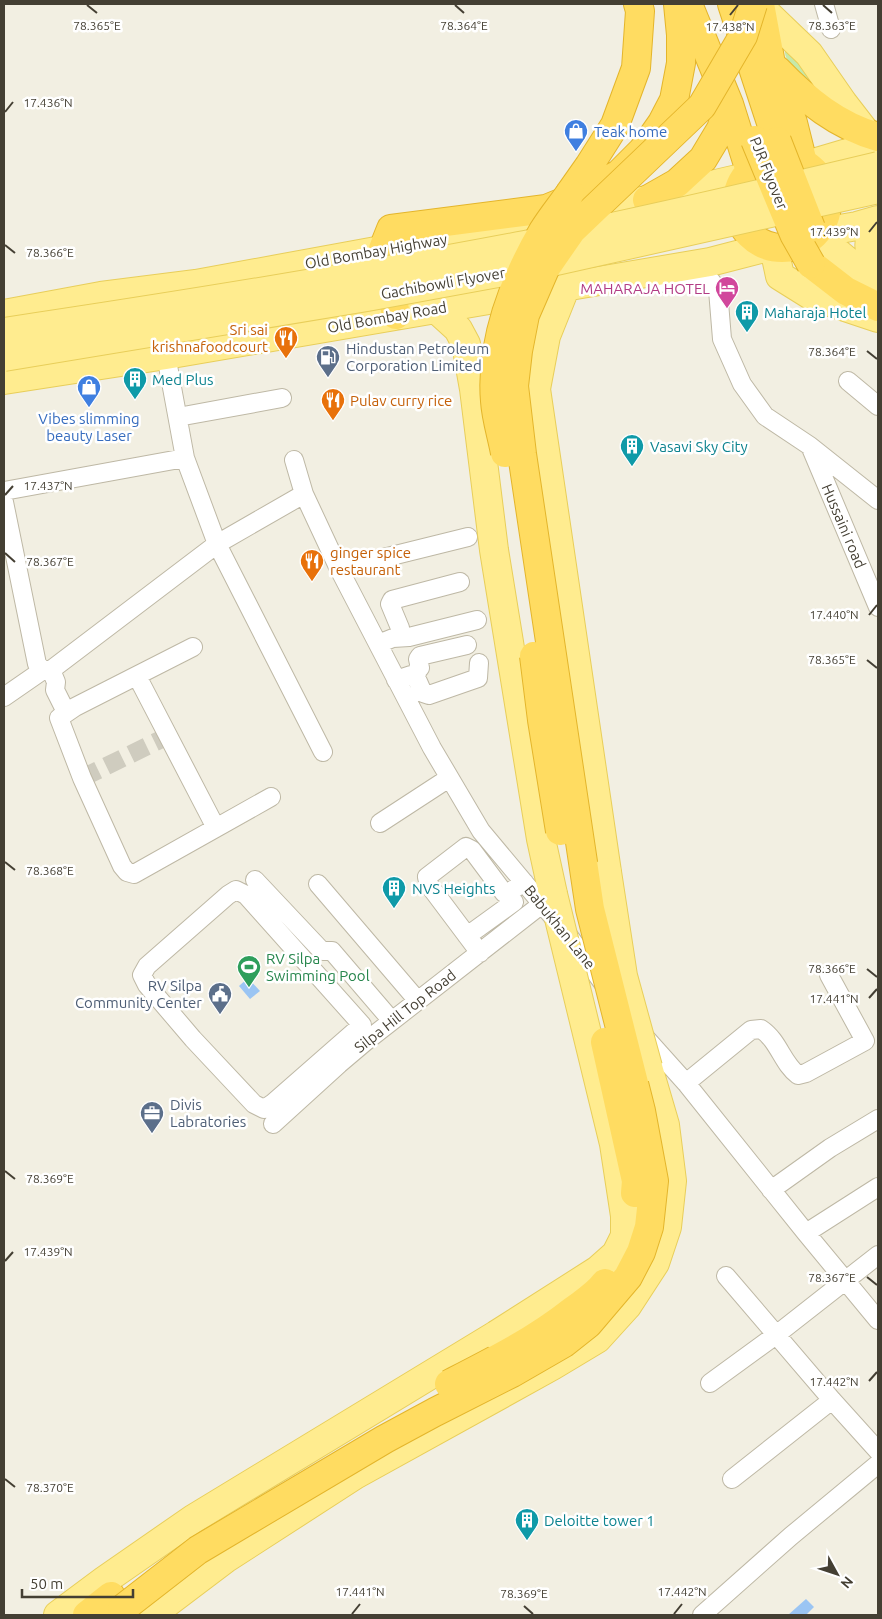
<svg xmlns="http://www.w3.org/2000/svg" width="882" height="1619" font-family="Ubuntu,sans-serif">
<rect width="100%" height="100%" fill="#f2efe2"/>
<path fill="#c5e9a9" d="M788,43l54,69c-12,-10 -59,-45 -57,-61 0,-3 2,-5 3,-8z"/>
<path fill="#9bc5f3" d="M248,978l12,13 -10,8 -11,-13z
M806,1599l8,8 -8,8h-18z"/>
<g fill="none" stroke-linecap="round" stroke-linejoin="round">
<path stroke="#cfccbf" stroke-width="18" stroke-dasharray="18 9" stroke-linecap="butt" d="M82,778l86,-42"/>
<g stroke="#beb8a5" stroke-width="20">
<path id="street" d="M824,4l7,25
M659,283l39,-4 13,2 7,9 4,49 20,45 23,32 45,30 68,54
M166,355l19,103 32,86 106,208
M848,381l30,25
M178,417l104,-19
M811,448l67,159
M4,491l181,-33
M304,494l35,75 93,179 49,83 87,104 35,48
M4,502l33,162 6,6
M339,569l129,-32
M401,637l-1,-9 -10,-24 2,-4 68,-18
M378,644l15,-6 16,-1 68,-17
M193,647l-118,60 -16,11 23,60 40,88 5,6 7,2 137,-77
M51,670l5,12 -1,8 11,22
M137,676l79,152
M416,677l2,-8 2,-1 -2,-9 2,-3 47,-11
M396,680l15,-5 5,2 7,16 6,2 49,-17 1,-15
M4,697l39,-27h8l166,-126 87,-50 -10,-34
M380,823l69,-45
M255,880l65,69 3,2h9l60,70
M318,884l100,117
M236,890l10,5 116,130 -89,78 -9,6 -10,-5 -61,-65 -46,-54 -5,-10 5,-9 81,-71z
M467,936l47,-34
M480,953l-51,-68 -2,-8 39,-30 6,3 32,43 3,1 17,-12
M643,1035l43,48 120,150 72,87
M686,1083l65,-53 10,-1c18,12 21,34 37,46l8,-2 59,-32 -36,-66
M273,1124l66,-60 26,-22 177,-138
M771,1190l59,-42 48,-29
M806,1233l72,-46
M726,1276l106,124 46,51
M710,1383l66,-48 102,-80
M732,1479l100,-79
M702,1615l89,-79 87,-72"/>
</g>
<g stroke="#e8ce5a" stroke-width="30">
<path id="primary" d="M761,8l48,46 34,49 24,31
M807,165l71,-21
M581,213l66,-13 99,-23
M878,222c-13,20 -10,27 0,48
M817,233l40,-7 21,-6
M815,234l49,41 14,7
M774,248l6,28 32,20 66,22
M566,286l-20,50 -10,53 71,483
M436,309l22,20 8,15 8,45 20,161 47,289 12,55
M4,314l97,-18 95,-12 328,-60
M4,380l162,-25 544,-93 58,-15
M58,1615l47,-35 88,-61 303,-184
M151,1615l74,-56 130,-84 197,-109 45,-27 30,-33 28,-43 12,-36 5,-46 -7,-56 -17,-58"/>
</g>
<g stroke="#e4b52b" stroke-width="30">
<path id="highway" d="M688,4l41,100 21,67
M732,4l45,137
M760,4l11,60 22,59 10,40
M777,70c29,30 61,56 101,67
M737 203a45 45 0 1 1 90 0a45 45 0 1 1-90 0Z
M570,193l19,-27 26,-41 21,-57 4,-57 -2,-7
M647,200l30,-17 26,-24 18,-30 8,-25
M811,264l35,27 32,16
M396,315l-13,-66 8,-20 155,-20 34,-14 39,-21 24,-24 19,-27 12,-23 7,-37v-28l-3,-31
M87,1615l24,-19"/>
</g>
<use href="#street" stroke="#fff" stroke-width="18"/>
<use href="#primary" stroke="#ffec8f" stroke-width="28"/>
<use href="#highway" stroke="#ffdc61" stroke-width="28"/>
<g stroke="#e8ce5a" stroke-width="30" stroke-linecap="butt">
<path id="primary-bridge" d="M4,332c174,-26 348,-54 521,-87 118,-23 236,-51 353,-79
M4,357l363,-60 153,-28 358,-80
M607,872l16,104 25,91
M496,1335l102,-65 18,-16 9,-18v-20l-11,-72 -61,-250"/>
</g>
<g stroke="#e4b52b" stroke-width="30" stroke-linecap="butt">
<path id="highway-bridge" d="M755,140l39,94 17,30
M777,141l34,87
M505,453c-3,-17 -9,-35 -10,-52 -5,-58 19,-121 48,-170 8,-13 18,-25 27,-38
M534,656l8,64 18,111
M605,1042l31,139 -1,12
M449,1384c43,-22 85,-43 123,-73 12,-9 24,-16 33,-28
M122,1609l76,-59 187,-111 50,-27 77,-39 52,-30 24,-19 40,-47 13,-25 8,-25 5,-46 -13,-70 -51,-202 -68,-455 -8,-68 4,-35 7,-36 20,-46 27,-39 130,-124 41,-70 10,-32"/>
</g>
<use href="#primary-bridge" stroke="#ffec8f" stroke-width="28"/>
<use href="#highway-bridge" stroke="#ffdc61" stroke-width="28"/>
</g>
<path fill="none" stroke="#443f33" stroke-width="2" d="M87,5l10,8M455,5l9,8M823,5l9,8M730,15l8,-10M5,112l8,-10M869,232l8,-10M5,245l10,8M867,351l10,8M5,495l8,-9M5,553l10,9M869,615l8,-10M867,660l10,8M5,862l10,8M867,969l10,8M869,998l8,-9M5,1171l10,8M5,1261l8,-9M867,1277l10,8M869,1381l8,-9M5,1479l10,8M524,1606l9,8M352,1614l8,-10M674,1614l8,-10"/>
<defs>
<g id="shop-pin" transform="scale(1.25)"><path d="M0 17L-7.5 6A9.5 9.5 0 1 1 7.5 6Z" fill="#3f7fe0" stroke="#fff"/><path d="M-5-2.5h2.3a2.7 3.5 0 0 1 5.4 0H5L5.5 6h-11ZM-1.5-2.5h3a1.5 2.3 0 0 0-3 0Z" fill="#fff"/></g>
<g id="hotel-pin" transform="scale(1.25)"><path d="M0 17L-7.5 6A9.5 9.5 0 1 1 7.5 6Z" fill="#d1479c" stroke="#fff"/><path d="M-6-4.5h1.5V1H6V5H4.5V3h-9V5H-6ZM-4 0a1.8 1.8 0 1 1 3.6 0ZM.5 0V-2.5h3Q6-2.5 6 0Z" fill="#fff"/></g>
<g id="building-pin" transform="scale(1.25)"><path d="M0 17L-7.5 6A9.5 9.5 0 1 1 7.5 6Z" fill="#0f9aa8" stroke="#fff"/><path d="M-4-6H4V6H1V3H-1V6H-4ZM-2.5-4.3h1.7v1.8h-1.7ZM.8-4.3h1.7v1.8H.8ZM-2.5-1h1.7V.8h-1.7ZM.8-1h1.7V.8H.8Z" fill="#fff"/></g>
<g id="restaurant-pin" transform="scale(1.25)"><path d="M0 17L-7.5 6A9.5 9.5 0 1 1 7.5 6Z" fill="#e8710a" stroke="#fff"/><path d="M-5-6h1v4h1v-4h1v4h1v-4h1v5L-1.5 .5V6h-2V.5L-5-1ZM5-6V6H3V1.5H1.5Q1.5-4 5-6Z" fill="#fff"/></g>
<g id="fuel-pin" transform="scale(1.25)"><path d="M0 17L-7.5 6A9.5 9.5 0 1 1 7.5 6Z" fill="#5c6f8a" stroke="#fff"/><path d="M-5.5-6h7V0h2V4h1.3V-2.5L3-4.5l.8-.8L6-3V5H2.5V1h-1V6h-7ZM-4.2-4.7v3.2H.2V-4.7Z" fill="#fff"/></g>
<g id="stadium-pin" transform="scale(1.25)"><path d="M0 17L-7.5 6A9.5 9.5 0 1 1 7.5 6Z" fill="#2e9e5b" stroke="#fff"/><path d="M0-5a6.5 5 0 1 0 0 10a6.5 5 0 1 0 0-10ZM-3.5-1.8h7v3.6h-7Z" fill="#fff"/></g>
<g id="civic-pin" transform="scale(1.25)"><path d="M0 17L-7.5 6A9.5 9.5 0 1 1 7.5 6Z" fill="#5c6f8a" stroke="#fff"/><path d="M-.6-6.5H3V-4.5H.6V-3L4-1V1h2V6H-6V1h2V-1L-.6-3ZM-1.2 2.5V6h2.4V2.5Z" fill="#fff"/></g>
<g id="office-pin" transform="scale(1.25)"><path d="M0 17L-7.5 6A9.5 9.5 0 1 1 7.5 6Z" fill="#5c6f8a" stroke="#fff"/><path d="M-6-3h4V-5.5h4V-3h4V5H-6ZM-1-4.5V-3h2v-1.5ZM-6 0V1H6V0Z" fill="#fff"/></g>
</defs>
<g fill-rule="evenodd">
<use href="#shop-pin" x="576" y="131"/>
<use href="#hotel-pin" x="727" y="288"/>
<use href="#building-pin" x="747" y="312"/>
<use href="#restaurant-pin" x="286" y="338"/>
<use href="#fuel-pin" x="328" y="357"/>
<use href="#building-pin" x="135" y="379"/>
<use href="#shop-pin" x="89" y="387"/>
<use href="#restaurant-pin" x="333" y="400"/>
<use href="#building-pin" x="632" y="446"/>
<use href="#restaurant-pin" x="312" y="561"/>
<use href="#building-pin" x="394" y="888"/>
<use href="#stadium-pin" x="249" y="967"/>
<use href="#civic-pin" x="220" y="994"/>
<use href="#office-pin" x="152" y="1113"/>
<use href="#building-pin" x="527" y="1520"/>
</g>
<g text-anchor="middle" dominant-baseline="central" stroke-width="5" stroke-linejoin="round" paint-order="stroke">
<g font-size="15" fill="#366cbe" stroke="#fff" text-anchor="start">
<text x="594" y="131">Teak home</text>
<text x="89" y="418" text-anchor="middle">Vibes slimming<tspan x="89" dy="17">beauty Laser</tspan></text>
</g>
<g font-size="15" fill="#443f33" stroke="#fff">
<text transform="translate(769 173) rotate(68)">PJR Flyover</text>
<text transform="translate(376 251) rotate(-10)">Old Bombay Highway</text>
<text transform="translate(443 283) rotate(-10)">Gachibowli Flyover</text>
<text transform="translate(387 317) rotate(-10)">Old Bombay Road</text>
<text transform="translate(844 526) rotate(67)">Hussaini road</text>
<text transform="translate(560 927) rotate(51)">Babukhan Lane</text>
<text transform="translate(405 1011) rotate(-38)">Silpa Hill Top Road</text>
</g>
<g font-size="15" fill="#b23c85" stroke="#fff" text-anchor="end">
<text x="710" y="288">MAHARAJA HOTEL</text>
</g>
<g font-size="15" fill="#0d838f" stroke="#fff" text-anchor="start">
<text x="764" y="312">Maharaja Hotel</text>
<text x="152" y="379">Med Plus</text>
<text x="650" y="446">Vasavi Sky City</text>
<text x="412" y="888">NVS Heights</text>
<text x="544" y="1520">Deloitte tower 1</text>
</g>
<g font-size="15" fill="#c56008" stroke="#fff" text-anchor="start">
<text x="268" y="329" text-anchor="end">Sri sai<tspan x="268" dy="17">krishnafoodcourt</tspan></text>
<text x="350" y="400">Pulav curry rice</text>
<text x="330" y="552">ginger spice<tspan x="330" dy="17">restaurant</tspan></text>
</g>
<g font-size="15" fill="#4e5e75" stroke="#fff" text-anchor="start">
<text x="346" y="348">Hindustan Petroleum<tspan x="346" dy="17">Corporation Limited</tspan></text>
<text x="202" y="985" text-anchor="end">RV Silpa<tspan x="202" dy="17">Community Center</tspan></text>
<text x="170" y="1104">Divis<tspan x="170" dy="17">Labratories</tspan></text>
</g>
<g font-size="15" fill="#27864d" stroke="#fff" text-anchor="start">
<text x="266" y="958">RV Silpa<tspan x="266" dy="17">Swimming Pool</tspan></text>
</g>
</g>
<g font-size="12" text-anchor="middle" fill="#443f33" stroke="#fff" stroke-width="5" stroke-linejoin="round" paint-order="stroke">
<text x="832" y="30">78.363°E</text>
<text x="97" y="30">78.365°E</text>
<text x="464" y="30">78.364°E</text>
<text x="730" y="31">17.438°N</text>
<text x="48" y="107">17.436°N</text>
<text x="834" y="236">17.439°N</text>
<text x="50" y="257">78.366°E</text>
<text x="832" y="356">78.364°E</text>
<text x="48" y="490">17.437°N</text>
<text x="50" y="566">78.367°E</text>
<text x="834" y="619">17.440°N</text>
<text x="832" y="664">78.365°E</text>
<text x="50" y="875">78.368°E</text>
<text x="832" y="973">78.366°E</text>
<text x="834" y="1003">17.441°N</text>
<text x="50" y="1183">78.369°E</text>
<text x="48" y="1256">17.439°N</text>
<text x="832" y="1282">78.367°E</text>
<text x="834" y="1386">17.442°N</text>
<text x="50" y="1492">78.370°E</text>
<text x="360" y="1596">17.441°N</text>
<text x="682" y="1596">17.442°N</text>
<text x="524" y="1598">78.369°E</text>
</g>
<rect width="882" height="1619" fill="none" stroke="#443f33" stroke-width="10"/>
<g transform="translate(837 1574) rotate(130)" stroke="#ffffff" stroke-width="4" paint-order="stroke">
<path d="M0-4L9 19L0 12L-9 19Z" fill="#443f33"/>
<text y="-8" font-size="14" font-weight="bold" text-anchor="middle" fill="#443f33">N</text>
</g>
<path d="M22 1589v8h111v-8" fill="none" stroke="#443f33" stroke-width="2.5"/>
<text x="30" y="1589" font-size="15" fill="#443f33" stroke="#ffffff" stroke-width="4" paint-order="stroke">50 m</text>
</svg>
